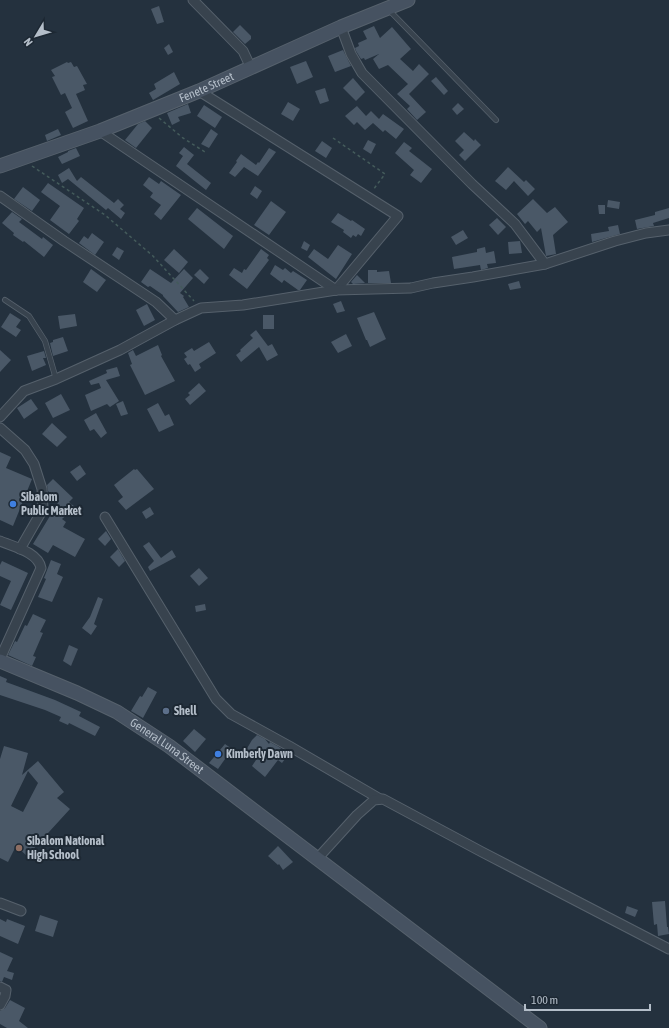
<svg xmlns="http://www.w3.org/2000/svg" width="669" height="1028" font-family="'Asap Condensed',sans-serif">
  <rect width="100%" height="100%" fill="#24313e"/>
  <g fill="#4a5867" fill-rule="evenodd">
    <polygon points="159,6 164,22 157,24 151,9"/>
    <polygon points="240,25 251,36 251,39 245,44 233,32"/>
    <polygon points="374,26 380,38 392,27 411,49 400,59 413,71 419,64 429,74 409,94 426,112 417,120 407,109 410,106 397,94 408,84 388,65 379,69 373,59 379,54 365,60 364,58 361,59 356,51 355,48 359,46 358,43 367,39 363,31"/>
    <polygon points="169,44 173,52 168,55 164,48"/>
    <polygon points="343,50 351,66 335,72 328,56"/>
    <polygon points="306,61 313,77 297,84 290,67"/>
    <polygon points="67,62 68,63 71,62 74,67 77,66 87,84 83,85 85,90 76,94 88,121 73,128 65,112 72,108 65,93 61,95 52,77 55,76 51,70"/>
    <polygon points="174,72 180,84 153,100 149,93 156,89 154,84"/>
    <polygon points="436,77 448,91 444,95 431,81"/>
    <polygon points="353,78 365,92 356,101 343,88"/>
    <polygon points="325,88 329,101 320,104 315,91"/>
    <polygon points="288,102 300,109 293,121 281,114"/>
    <polygon points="458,103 464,109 457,115 452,109"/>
    <polygon points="188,104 191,113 178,117 180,121 172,125 167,113"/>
    <polygon points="204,105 222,117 215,128 197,116"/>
    <polygon points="357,106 366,116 371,111 379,119 383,114 404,129 396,139 385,130 383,132 373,123 365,130 357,122 354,125 345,116"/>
    <polygon points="145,121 152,128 136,148 125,140 138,124"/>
    <polygon points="58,129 61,135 47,141 45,135"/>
    <polygon points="211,129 218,134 209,148 201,144"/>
    <polygon points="464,132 474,141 475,139 481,145 465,161 459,155 464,150 455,141"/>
    <polygon points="368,140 376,144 371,154 363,149"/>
    <polygon points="322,141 332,148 326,158 315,151"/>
    <polygon points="404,142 412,148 409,151 432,169 421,183 410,175 414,170 395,153"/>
    <polygon points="184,147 194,155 187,164 211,183 206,190 176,166 183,156 179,153"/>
    <polygon points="76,148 80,156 62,164 58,157 68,152 68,151"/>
    <polygon points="269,148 276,152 258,176 244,167 235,177 229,173 237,162 236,161 241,154 256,165 258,162 259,163"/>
    <polygon points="508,167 524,182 526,180 535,189 528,196 514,181 506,190 495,181"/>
    <polygon points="69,168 77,181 81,177 114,203 118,199 124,205 120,209 125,213 121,219 108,208 106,210 68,179 62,183 58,175"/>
    <polygon points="149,177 159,184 161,181 181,195 161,220 154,214 161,205 150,197 153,193 143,185"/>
    <polygon points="48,183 84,208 77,219 79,221 69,234 50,220 60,206 41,192"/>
    <polygon points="255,186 262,191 257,199 250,194"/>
    <polygon points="23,187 40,200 32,211 14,199"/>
    <polygon points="533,199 547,213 555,207 568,222 553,235 556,254 546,256 541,228 537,232 528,221 525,224 517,214"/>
    <polygon points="608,200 620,202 619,209 607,207"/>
    <polygon points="271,201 286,212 269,235 254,225"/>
    <polygon points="598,205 605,205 605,214 599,214"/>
    <polygon points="197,208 233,236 224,249 188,219"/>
    <polygon points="669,208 669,218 653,223 654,226 637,229 635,220 655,215 655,212"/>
    <polygon points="12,212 22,219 19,222 42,239 43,237 53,245 44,257 24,241 23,242 13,235 14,233 2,223"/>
    <polygon points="338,213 351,221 352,220 365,229 361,236 358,234 356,237 353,235 351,238 343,232 344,230 331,222"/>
    <polygon points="497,218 506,227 498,235 489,225"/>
    <polygon points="618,225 620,234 592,242 591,234 609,231 608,227"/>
    <polygon points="463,230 468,238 456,245 451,237"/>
    <polygon points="92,233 104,242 95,255 79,243 84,236 88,239"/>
    <polygon points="304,241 310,245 307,251 301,248"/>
    <polygon points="520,241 522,253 509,254 508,242"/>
    <polygon points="338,245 352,254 336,279 308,257 314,249 328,259"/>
    <polygon points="117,247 124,251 119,260 112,255"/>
    <polygon points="485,247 486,253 494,251 496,263 487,264 488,268 481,270 480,265 454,269 452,257 477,252 477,249"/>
    <polygon points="174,249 188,262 179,273 164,260"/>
    <polygon points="261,249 269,255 267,258 269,260 247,289 229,275 234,268 242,273 244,269 246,270"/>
    <polygon points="275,265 283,270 285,268 291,273 293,271 307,280 300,290 298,290 284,280 282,283 270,274"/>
    <polygon points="91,269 106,280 97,292 83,282"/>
    <polygon points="150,269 171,283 184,269 193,278 180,293 184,296 183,297 189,307 178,312 163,296 163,295 150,286 148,287 141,282"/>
    <polygon points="200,269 209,278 204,284 194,275"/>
    <polygon points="368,270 377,270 377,272 389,271 391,283 368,283"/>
    <polygon points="357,275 365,283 353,284 351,282"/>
    <polygon points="519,281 521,288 510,290 508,284"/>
    <polygon points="341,301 345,311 337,313 333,304"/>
    <polygon points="147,304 155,320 144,326 136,310"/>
    <polygon points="374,312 386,339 370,347 367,340 366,340 357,318"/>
    <polygon points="10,313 21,320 16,327 21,330 16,337 1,327"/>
    <polygon points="75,314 77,326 60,329 58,316"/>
    <rect x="263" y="315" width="11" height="14"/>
    <polygon points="256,330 268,346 272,344 278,355 267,361 259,347 241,362 236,355 241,351 240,350 253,338 250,335"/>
    <polygon points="346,334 352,346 338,353 331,342"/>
    <polygon points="63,337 68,351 53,356 50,343 53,342 53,340"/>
    <polygon points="209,342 216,353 199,364 201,368 195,372 190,364 188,365 184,359 187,357 184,353 192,348 194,351"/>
    <polygon points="158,345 162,355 161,356 175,381 145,395 130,365 132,364 128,353 133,350 136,356"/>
    <polygon points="0,350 11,360 0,372"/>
    <polygon points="44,351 46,358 43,358 46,365 32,371 27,356"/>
    <polygon points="117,367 120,376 106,380 119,401 110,407 107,404 91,411 85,395 101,388 99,383 91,385 89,381 107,373 106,370"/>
    <polygon points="199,383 206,391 190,405 185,399 190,395 188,393"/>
    <polygon points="61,394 70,410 53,418 45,403"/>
    <polygon points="31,399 38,409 24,419 17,408"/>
    <polygon points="123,401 128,414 121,416 116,404"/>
    <polygon points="158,403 165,416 169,414 174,425 159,432 147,409"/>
    <polygon points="96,413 107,433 101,438 94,429 90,431 84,420"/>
    <polygon points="52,423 67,437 57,447 42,434"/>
    <polygon points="0,452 11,457 6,468 32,479 13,526 0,520"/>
    <polygon points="80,465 86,474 77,481 70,472"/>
    <polygon points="134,469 135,470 137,469 154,489 126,510 118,501 123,497 114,485"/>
    <polygon points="53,479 73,498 69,502 75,507 62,519 66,522 63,527 85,539 75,557 53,545 48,553 33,544 59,501 48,491 47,485"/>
    <polygon points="150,507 154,514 146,519 142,512"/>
    <polygon points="106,531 111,539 105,546 98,539"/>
    <polygon points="149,542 161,558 172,550 176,557 150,571 148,567 154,561 143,546"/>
    <polygon points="118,549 125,561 119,567 110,557"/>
    <polygon points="51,560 61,564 57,574 63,577 52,602 38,597 46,579 44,578"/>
    <polygon points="2,561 28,573 11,610 0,605 11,581 0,576 0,565"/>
    <polygon points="199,568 208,578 199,586 190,576"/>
    <polygon points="98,597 103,599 94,624 97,626 91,635 82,628 90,617"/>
    <polygon points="205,604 206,610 196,612 195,606"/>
    <polygon points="33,614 46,620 40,632 43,633 33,656 36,657 32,666 8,655 15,641 17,642 25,625 27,626"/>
    <polygon points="69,645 78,649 71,666 63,661"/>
    <polygon points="0,676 7,679 6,682 55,700 81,712 79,716 100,727 95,736 69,723 68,725 59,721 61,717 45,710 0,695"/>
    <polygon points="148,687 157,692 143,718 131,711 140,696 142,697"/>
    <polygon points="194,729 206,739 195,752 183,741"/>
    <polygon points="257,735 265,739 269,744 270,742 279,747 288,755 282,763 278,760 265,777 252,766 256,760 246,750 252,740"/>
    <polygon points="225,744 232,749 218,769 209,763"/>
    <path d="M 4,746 L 28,753 L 22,775 L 38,761 L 64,792 L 57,798 L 70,809 L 27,856 L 16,846 L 8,862 L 0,858 L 0,759 ZM 28,771 L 38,783 L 23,812 L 11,806 Z"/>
    <polygon points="278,846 293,862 283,870 279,864 278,865 268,856"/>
    <polygon points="665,901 667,927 668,927 669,934 658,936 657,924 654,925 652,902"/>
    <polygon points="627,906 638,910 635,917 625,913"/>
    <polygon points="40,915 58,921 53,937 35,931"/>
    <polygon points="0,919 6,922 7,919 25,926 18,944 0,936"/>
    <polygon points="0,952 13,958 7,971 14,973 12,980 4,977 2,982 0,981"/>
    <polygon points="10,1000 25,1008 19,1021 28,1028 7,1028 0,1024 0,1011 5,1008"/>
  </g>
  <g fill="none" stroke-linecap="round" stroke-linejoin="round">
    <defs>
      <g id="lane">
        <polyline points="388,9 496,120"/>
        <polyline points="5,300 29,316 45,341 56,379"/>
      </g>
      <g id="street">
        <polyline points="193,0 243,51 251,68"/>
        <polyline points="341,27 351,54 362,73 472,184 515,224 545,264"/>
        <polyline points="199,91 398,216 336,290"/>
        <polyline points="100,131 336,290"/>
        <polyline points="0,196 64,241 156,302 175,320"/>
        <polyline points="0,417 24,391 56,379 120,350 175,320 201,308 243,305 336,290 411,288 433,283 473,277 545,264 615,241 646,233 669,230"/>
        <polyline points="0,428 25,450 34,464 42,489 43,509 20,549"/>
        <polyline points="105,517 216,699 231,714 289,746 380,799"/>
        <path d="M 0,541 C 14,547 38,552 41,568 L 0,659"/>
        <polyline points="317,859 357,815 374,800 383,799 482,852 669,949"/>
        <polyline points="0,903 21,911"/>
        <polyline points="0,987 6,990 5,996 0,1005"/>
      </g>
      <g id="secondary">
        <path id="s1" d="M 0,166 L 100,131 L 199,91 L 341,27 L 408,0"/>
        <path id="s2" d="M 0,661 L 77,693 L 117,712 L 169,746 L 540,1028"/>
      </g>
    </defs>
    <use href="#lane" stroke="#56616c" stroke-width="6"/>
    <use href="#street" stroke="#56616c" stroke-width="11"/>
    <use href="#secondary" stroke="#56616c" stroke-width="15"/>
    <g stroke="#445b5b" stroke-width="1.5" stroke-dasharray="3 3" stroke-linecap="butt">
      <polyline points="159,118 183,138 205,152"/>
      <polyline points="333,138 385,174 373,190"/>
      <polyline points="32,166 105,215 153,256 194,301"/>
    </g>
    <use href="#lane" stroke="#38434e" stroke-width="4.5"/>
    <use href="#street" stroke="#38434e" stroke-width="9"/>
    <use href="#secondary" stroke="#465261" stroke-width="13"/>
  </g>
  <g fill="#3f7fe0" stroke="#1d2833" stroke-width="1.5">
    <circle cx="13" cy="504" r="4"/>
    <circle cx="218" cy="754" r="4"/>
  </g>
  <circle fill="#5c6f8a" stroke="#1d2833" stroke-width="1.5" cx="166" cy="711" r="4"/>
  <circle fill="#8d6e63" stroke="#1d2833" stroke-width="1.5" cx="19" cy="848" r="4"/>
  <g text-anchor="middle" stroke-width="4" stroke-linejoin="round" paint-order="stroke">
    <g font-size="12" fill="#b4bec9" stroke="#1d2833">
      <text dy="4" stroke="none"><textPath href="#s1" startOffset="221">Fenete Street</textPath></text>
      <text dy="4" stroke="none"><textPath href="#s2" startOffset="188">General Luna Street</textPath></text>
    </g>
    <g font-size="12" font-weight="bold" fill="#b4bec9" stroke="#1d2833" text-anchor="start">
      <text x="21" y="501">Sibalom<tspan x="21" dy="14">Public Market</tspan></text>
      <text x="174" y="715">Shell</text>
      <text x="226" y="758">Kimberly Dawn</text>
      <text x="27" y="845">Sibalom National<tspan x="27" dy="14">High School</tspan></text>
    </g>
  </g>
  <g transform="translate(36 36) rotate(232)" stroke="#1d2833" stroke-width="3" paint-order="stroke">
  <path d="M0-3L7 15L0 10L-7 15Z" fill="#b4bec9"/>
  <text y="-6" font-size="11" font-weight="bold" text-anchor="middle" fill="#b4bec9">N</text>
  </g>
  <path d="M525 1004v6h125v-6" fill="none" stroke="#b4bec9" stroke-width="2"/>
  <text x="531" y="1004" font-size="12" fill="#b4bec9" stroke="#1d2833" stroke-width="3" paint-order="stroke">100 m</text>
</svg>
